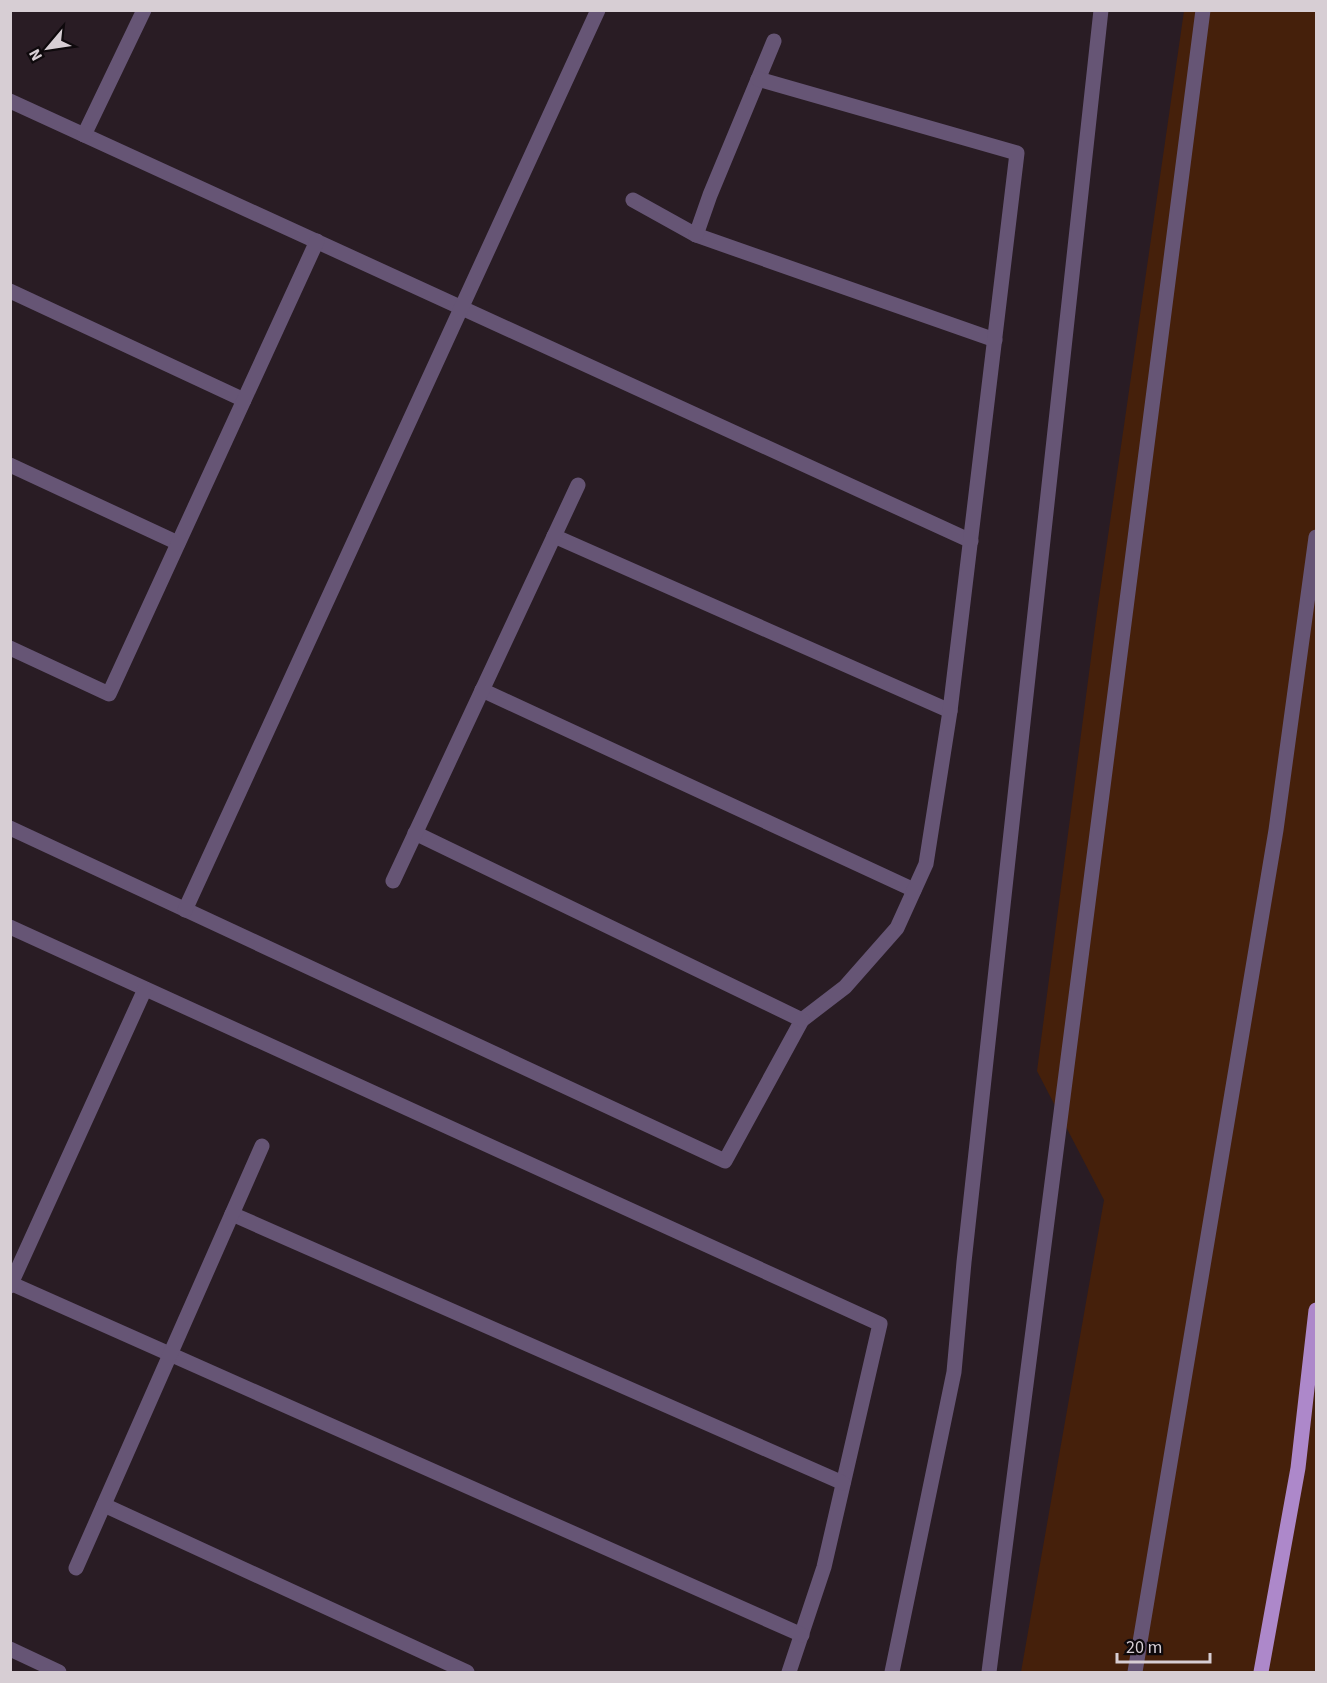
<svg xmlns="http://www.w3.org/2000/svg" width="1327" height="1683" font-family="'Source Sans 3',sans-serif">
  <rect width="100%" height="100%" fill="#291c24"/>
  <polygon fill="#45200b" points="1184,11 1316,11 1316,1672 1021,1672 1104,1200 1037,1071 1097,612"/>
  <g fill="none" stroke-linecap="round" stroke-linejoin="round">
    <g stroke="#665575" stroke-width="15">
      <polyline points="10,101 971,541"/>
      <polyline points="84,135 144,10"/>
      <polyline points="633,200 696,235 995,340"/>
      <polyline points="696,235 710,195 774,41"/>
      <polyline points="10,291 244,400"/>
      <polyline points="10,465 178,543"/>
      <polyline points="554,536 950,711"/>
      <polyline points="10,648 109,694 317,241"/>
      <polyline points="482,690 914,890"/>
      <polyline points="10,828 725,1161 802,1020 845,987 897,928 926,864 950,711 1017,153 758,79"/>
      <polyline points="415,833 802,1020"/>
      <polyline points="393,881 578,485"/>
      <polyline points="185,910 598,10"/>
      <polyline points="10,927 880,1324 824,1567 789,1672"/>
      <polyline points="232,1214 843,1483"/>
      <polyline points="10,1283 802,1635"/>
      <polyline points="10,1286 145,989"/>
      <polyline points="104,1505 467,1672"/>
      <polyline points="76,1568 262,1146"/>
      <polyline points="10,1649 59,1672"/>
      <polyline points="892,1672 954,1372 964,1262 1101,10"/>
      <polyline points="989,1672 1203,10"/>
      <polyline points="1135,1672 1276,830 1316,537"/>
    </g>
    <polyline stroke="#ad88ca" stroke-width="15" points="1261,1672 1298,1468 1316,1310"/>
  </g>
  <rect width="1327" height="1683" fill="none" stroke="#d7ced4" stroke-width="24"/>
  <g transform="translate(48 48) rotate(241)" stroke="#0e090c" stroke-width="4.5" paint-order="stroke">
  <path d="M0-4.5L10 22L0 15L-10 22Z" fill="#d7ced4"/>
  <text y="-9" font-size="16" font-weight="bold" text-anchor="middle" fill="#d7ced4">N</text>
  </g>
  <path d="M1117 1653v9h93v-9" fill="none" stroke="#d7ced4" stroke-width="3"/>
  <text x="1126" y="1653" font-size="18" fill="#d7ced4" stroke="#0e090c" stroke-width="4.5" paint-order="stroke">20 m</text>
</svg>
